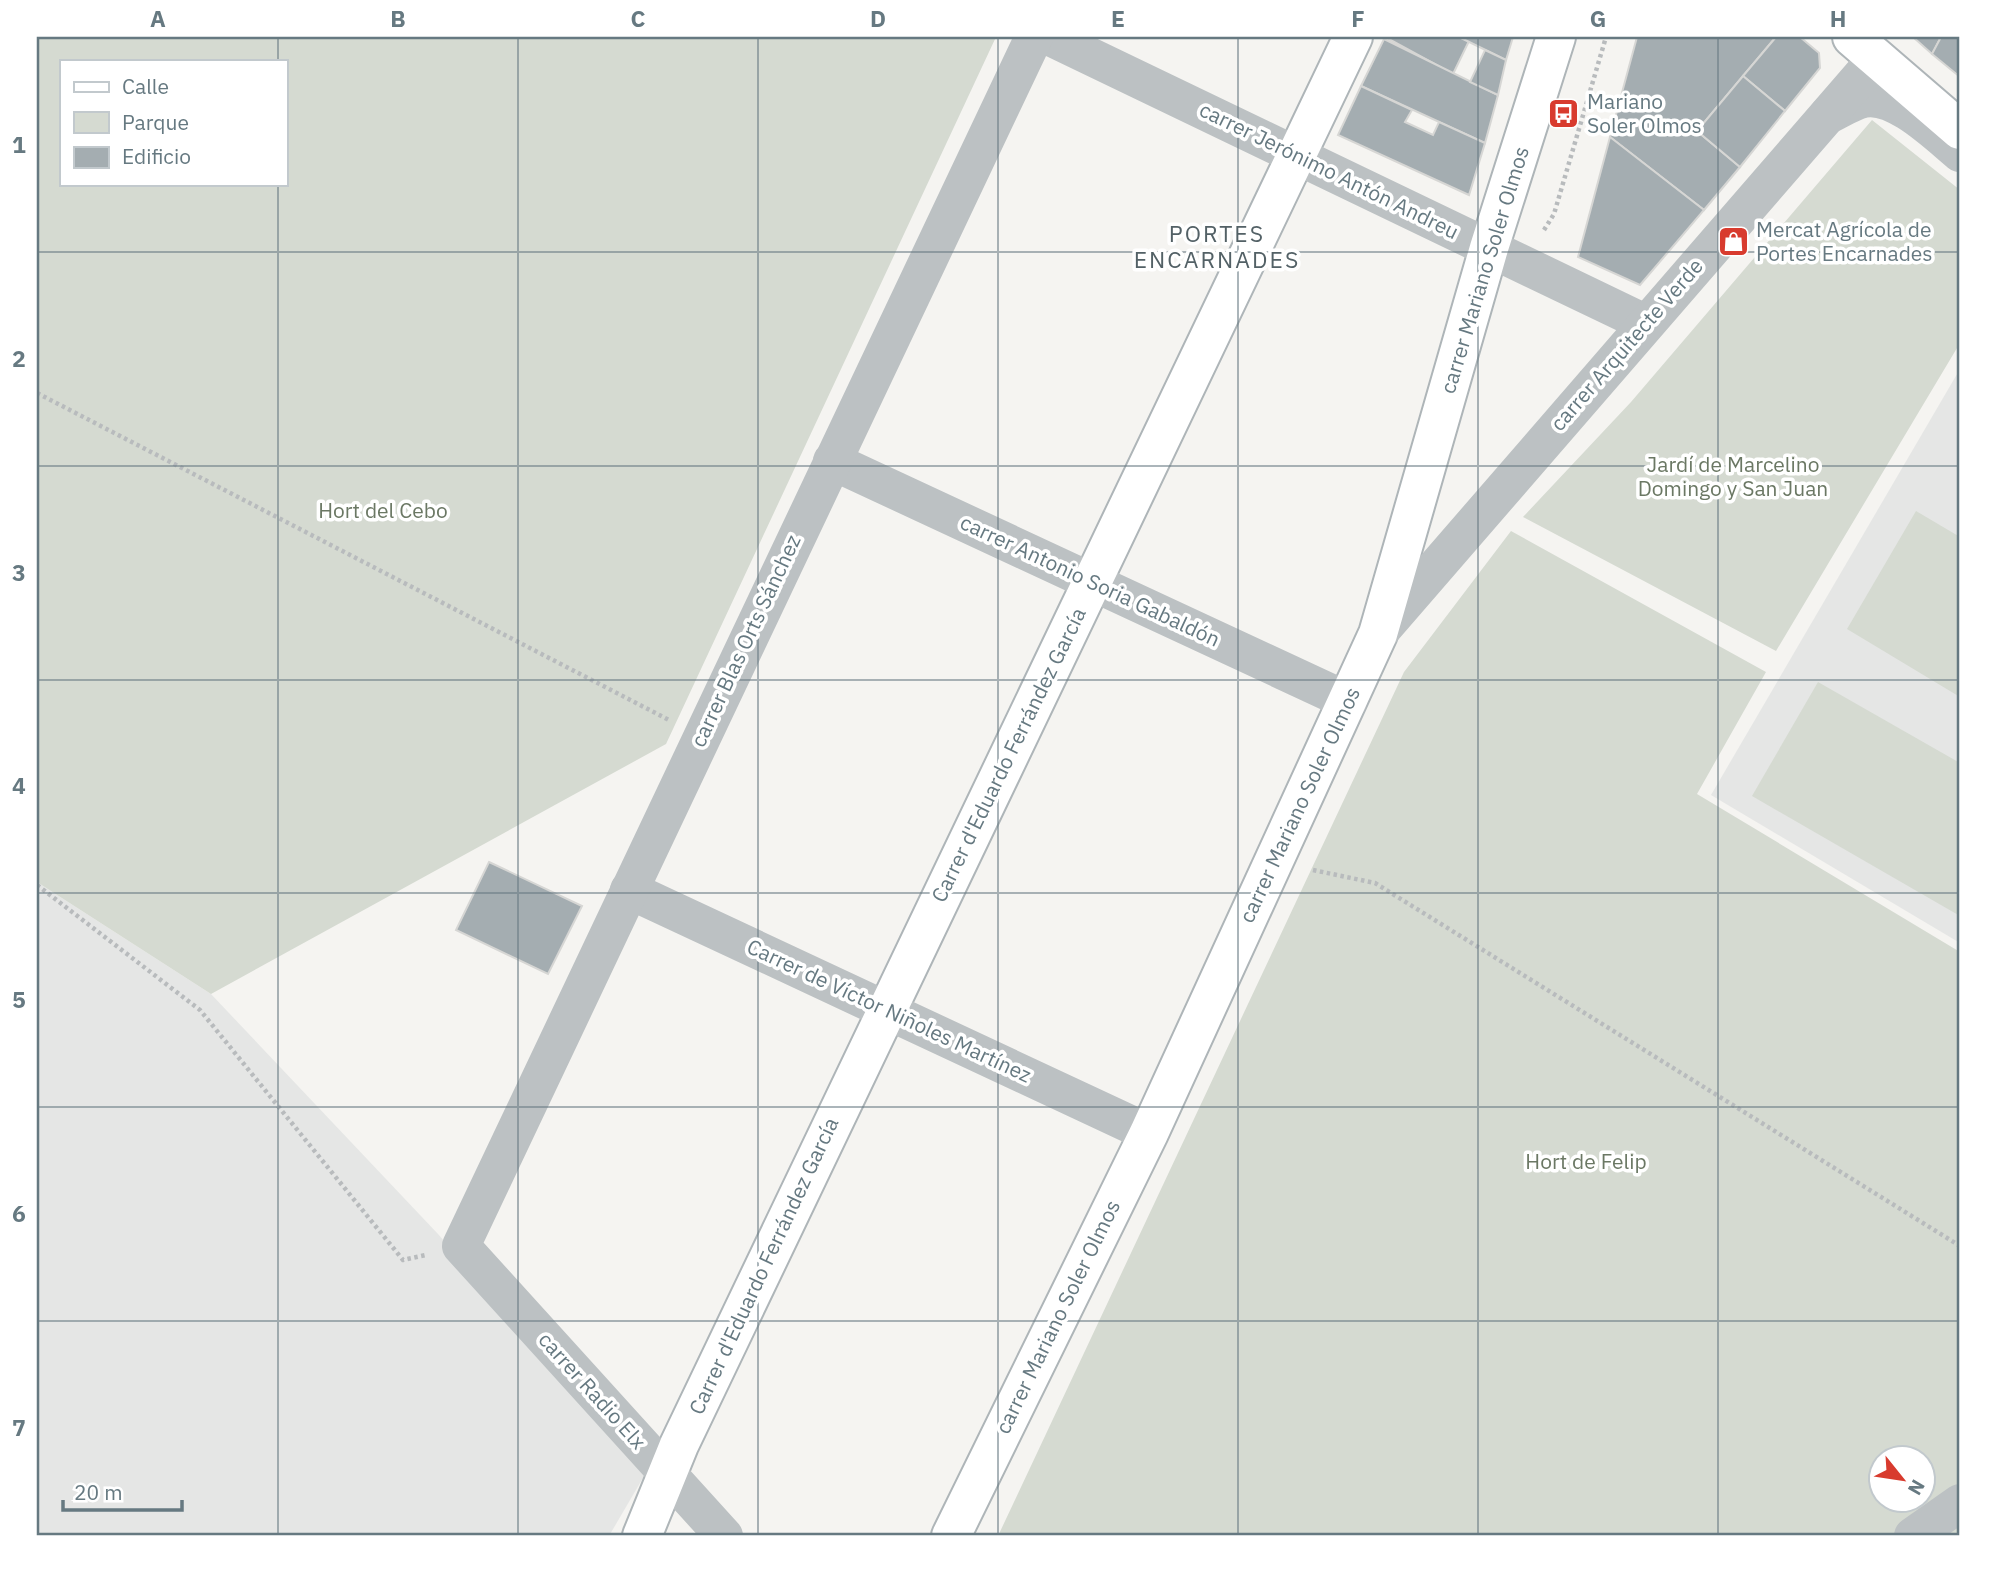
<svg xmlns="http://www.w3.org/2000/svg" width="1997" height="1573" font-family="'IBM Plex Sans',sans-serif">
  <rect width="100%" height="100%" fill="#f5f4f1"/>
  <g fill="#e5e6e5">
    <polygon points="1960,369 1960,943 1711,795"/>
    <polygon points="37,882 211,994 438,1234 647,1471 609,1536 37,1536"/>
  </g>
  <g fill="#d5dad1" fill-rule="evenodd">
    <path d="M 37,37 L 996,37 L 666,744 L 211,994 L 37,882 ZM 285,61 L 285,184 L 61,184 L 61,61 Z"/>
    <polygon points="1872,120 1960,190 1960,343 1776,651 1523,517 1631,402"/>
    <polygon points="1916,511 1960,537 1960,697 1847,629"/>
    <path d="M 1511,531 L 1766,672 L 1697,794 L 1960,952 L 1960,1536 L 998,1536 L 1404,672 ZM 1882,1458 L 1924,1458 L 1924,1500 L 1882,1500 Z"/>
    <polygon points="1818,682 1960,763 1960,916 1752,796"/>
  </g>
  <g fill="#a4adb1" stroke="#d6d6d4" stroke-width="2">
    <polygon points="1385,37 1459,37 1469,41 1453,74"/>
    <polygon points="1459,37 1513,37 1506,60"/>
    <polygon points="1637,37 1775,38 1697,131 1740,167 1704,210 1610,137"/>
    <polygon points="1800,37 1819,53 1820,68 1785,111 1743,76 1776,37"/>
    <polygon points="1913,37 1941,37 1932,54"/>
    <polygon points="1941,37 1960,37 1960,77 1932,54"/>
    <polygon points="1384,39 1498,95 1485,143 1361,86"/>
    <polygon points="1485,50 1506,60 1498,95 1470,82"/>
    <polygon points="1743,76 1785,111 1740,167 1697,131"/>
    <polygon points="1361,86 1412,110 1405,122 1433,135 1439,122 1485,143 1469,195 1338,135"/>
    <polygon points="1610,137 1704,210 1640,285 1578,257"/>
    <polygon points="489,862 582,906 548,974 456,930"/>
  </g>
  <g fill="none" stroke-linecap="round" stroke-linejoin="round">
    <defs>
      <g id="secondary">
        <polyline points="1852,37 1960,130"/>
        <polyline points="642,1536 679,1445 1353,37"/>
        <polyline points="951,1536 1149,1133 1378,634 1489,248 1556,37"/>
      </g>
    </defs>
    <use href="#secondary" stroke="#aeb5b8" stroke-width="42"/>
    <g stroke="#b8bbbd" stroke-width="4.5" stroke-dasharray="3.5 3.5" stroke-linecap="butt">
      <polyline points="1544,230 1554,214 1606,37"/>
      <polyline points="37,393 669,720"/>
      <polyline points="1313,870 1375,883 1960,1246"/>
      <polyline points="37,885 200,1010 403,1260 426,1255"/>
    </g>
    <g stroke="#bcc1c3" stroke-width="38">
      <polyline points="1050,37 1645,323"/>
      <path d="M 1828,115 C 1839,110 1851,102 1863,99 C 1895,92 1937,134 1960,153"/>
      <polyline points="832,461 1348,701"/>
      <polyline points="1378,634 1877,58"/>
      <polyline points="629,890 1149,1133"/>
      <polyline points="724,1536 461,1246 1034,37"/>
      <polyline points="1913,1536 1960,1503"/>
    </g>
    <use href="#secondary" stroke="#fff" stroke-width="38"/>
  </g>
  <path fill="none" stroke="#667981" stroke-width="2" stroke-opacity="0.55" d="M 278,37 L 278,61M 518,37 L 518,1536M 758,37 L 758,1536M 998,37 L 998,1536M 1238,37 L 1238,1536M 1478,37 L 1478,1536M 1718,37 L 1718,1536M 278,184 L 278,1536M 37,252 L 1960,252M 37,466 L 1960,466M 37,680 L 1960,680M 37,893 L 1960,893M 37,1107 L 1960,1107M 37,1321 L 1960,1321"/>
  <defs>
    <symbol id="bus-square" viewBox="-11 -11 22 22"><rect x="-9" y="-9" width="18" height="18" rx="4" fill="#d83b2e" stroke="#fff"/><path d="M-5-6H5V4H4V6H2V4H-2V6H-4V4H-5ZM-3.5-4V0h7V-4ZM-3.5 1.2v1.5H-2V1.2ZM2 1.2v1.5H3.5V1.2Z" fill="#fff"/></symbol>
    <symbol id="shop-square" viewBox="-11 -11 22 22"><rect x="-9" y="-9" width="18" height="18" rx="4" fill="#d83b2e" stroke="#fff"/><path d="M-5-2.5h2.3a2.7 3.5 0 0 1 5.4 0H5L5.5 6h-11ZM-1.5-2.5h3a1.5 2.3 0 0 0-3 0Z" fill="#fff"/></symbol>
  </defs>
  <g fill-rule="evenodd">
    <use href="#bus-square" x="1546" y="96" width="35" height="35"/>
    <use href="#shop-square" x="1716" y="224" width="35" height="35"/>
  </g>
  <g text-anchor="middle" stroke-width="7" stroke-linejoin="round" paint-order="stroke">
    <g font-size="21" fill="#667981" stroke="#fff" text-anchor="start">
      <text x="1587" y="109">Mariano<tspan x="1587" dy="24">Soler Olmos</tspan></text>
      <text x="1756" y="237">Mercat Agrícola de<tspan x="1756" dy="24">Portes Encarnades</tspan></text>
    </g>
    <g font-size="21" fill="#667981" stroke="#fff">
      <text transform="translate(1329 171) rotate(26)" y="7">carrer Jerónimo Antón Andreu</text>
      <text transform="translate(1485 270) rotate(-73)" y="7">carrer Mariano Soler Olmos</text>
      <text transform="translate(1627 345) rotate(-49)" y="7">carrer Arquitecte Verde</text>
      <text transform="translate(1090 581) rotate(25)" y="7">carrer Antonio Soria Gabaldón</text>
      <text transform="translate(746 641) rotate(-65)" y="7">carrer Blas Orts Sánchez</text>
      <text transform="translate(1009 755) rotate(-64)" y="7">Carrer d'Eduardo Ferrández García</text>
      <text transform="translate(1300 805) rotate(-65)" y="7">carrer Mariano Soler Olmos</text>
      <text transform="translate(889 1011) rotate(25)" y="7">Carrer de Víctor Niñoles Martínez</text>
      <text transform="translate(764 1266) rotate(-65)" y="7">Carrer d'Eduardo Ferrández García</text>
      <text transform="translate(1058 1317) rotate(-64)" y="7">carrer Mariano Soler Olmos</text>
      <text transform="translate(592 1391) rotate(48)" y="7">carrer Radio Elx</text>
    </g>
    <g font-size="21" fill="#6b7864" stroke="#fff">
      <text x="1733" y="472">Jardí de Marcelino<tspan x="1733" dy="24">Domingo y San Juan</tspan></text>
      <text x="383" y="518">Hort del Cebo</text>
      <text x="1586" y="1169">Hort de Felip</text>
    </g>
    <g font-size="23" letter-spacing="2" fill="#536166" stroke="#fff">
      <text x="1217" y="242">PORTES<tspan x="1217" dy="26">ENCARNADES</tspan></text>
    </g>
  </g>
  <rect width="1997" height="1573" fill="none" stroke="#ffffff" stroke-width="77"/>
  <rect x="60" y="60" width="228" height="126" fill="#ffffff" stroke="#c2c9cd" stroke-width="2"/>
  <rect x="74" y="82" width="35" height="10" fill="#ffffff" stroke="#c2c9cd" stroke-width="2"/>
  <text x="122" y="94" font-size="21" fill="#667981">Calle</text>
  <rect x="74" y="112" width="35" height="21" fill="#d5dad1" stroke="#c2c9cd" stroke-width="2"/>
  <text x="122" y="130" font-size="21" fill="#667981">Parque</text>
  <rect x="74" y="147" width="35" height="21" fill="#a4adb1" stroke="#c2c9cd" stroke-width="2"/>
  <text x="122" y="164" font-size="21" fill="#667981">Edificio</text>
  <g transform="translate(1902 1479) rotate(120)"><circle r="33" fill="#ffffff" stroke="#c2c9cd" stroke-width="2"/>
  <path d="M0-5L12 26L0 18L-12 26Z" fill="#d83b2e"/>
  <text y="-10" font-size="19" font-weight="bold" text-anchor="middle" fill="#667981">N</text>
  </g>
  <path d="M63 1500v10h119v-10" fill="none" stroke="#667981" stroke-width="3.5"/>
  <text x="74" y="1500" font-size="21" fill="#667981" stroke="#ffffff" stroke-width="5" paint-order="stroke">20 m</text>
  <rect x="38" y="38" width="1920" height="1496" fill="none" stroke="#667981" stroke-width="2.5"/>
  <g font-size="23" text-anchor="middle" font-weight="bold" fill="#667981">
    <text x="158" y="27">A</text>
    <text x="398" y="27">B</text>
    <text x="638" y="27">C</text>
    <text x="878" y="27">D</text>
    <text x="1118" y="27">E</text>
    <text x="1358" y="27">F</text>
    <text x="1598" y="27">G</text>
    <text x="1838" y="27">H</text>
    <text x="19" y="153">1</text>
    <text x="19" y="367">2</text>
    <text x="19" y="581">3</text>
    <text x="19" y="794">4</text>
    <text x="19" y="1008">5</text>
    <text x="19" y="1222">6</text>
    <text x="19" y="1436">7</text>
  </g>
</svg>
